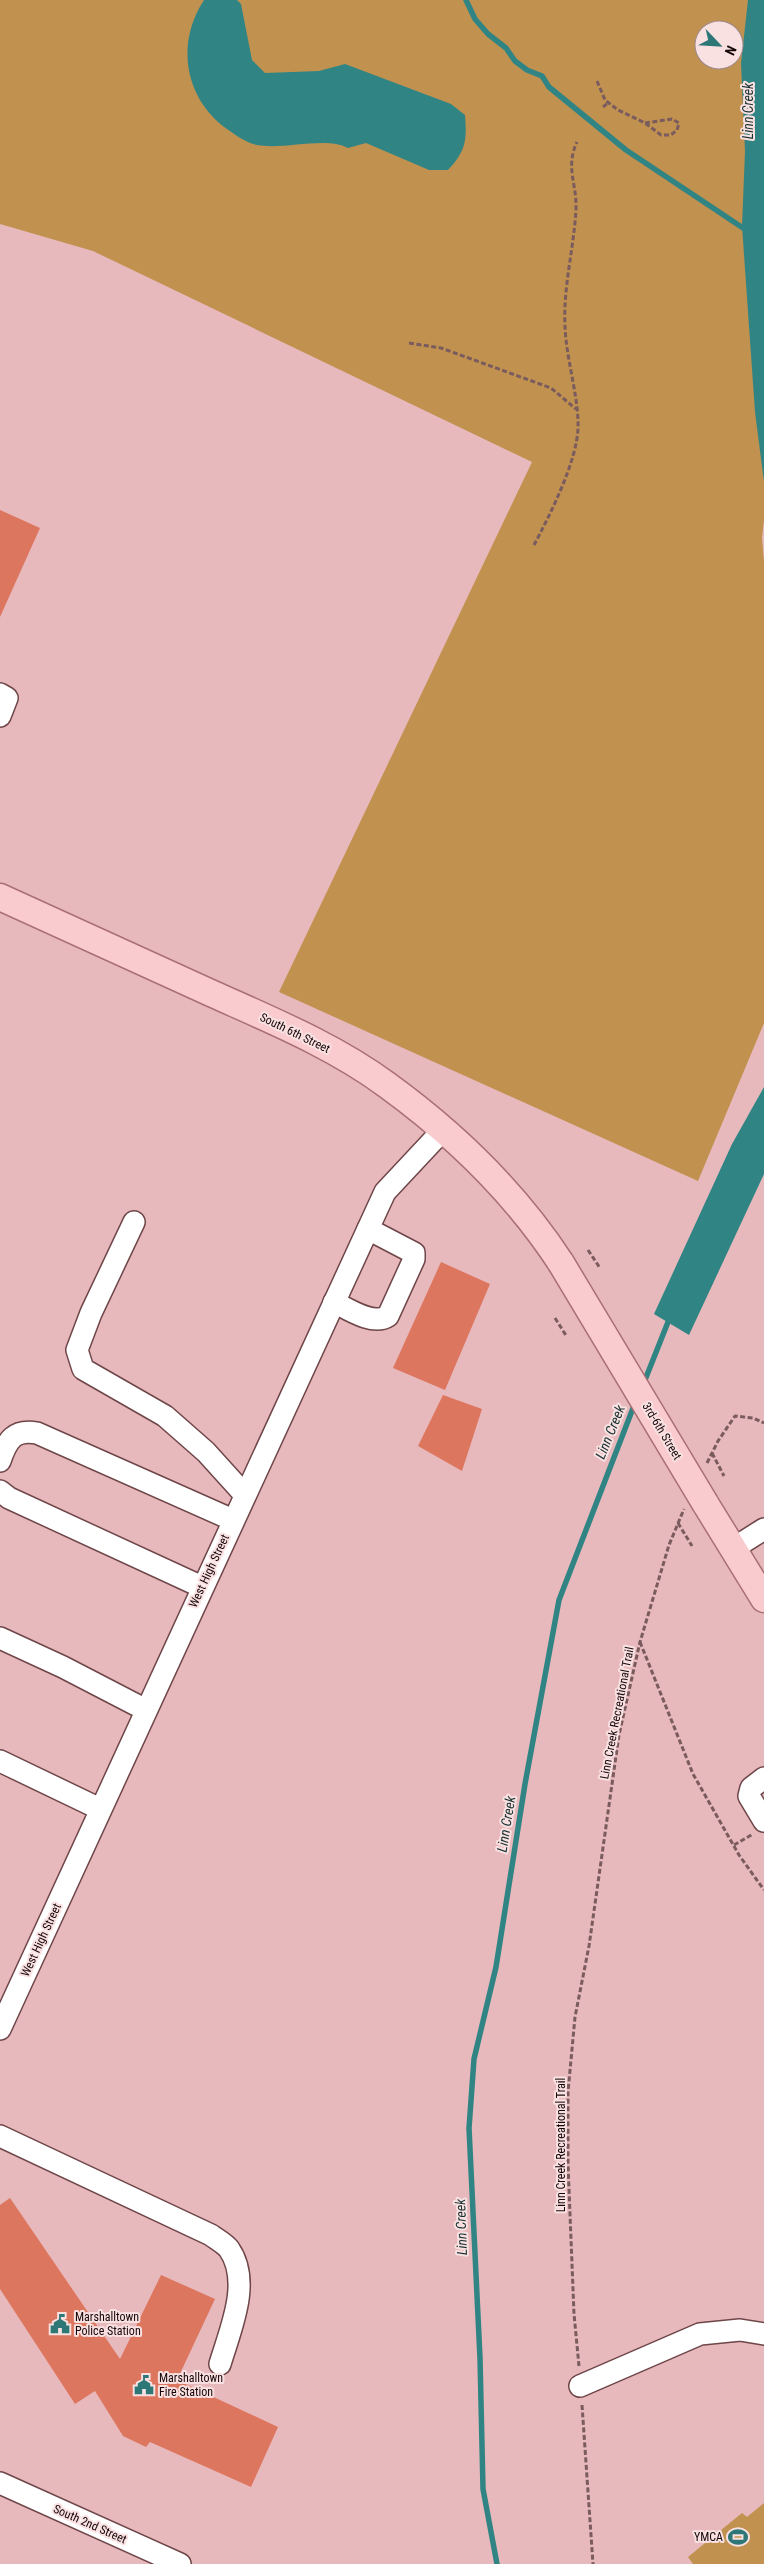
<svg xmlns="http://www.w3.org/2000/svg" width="764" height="2564" font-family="'Roboto Condensed',sans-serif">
  <rect width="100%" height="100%" fill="#e8b9bc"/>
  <g fill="#c1914f" fill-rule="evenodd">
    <path d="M 0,0 L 764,0 L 764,520 L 762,538 L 764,561 L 764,1023 L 698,1181 L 279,992 L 532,462 L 93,251 L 0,224 ZM 704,30 L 734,30 L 734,60 L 704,60 Z"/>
    <polygon points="764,2503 764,2564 693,2564 688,2557 742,2513 747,2517"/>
  </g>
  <g fill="#308584">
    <path d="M 204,0 L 237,0 L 241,4 L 252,60 L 265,73 L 319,71 L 345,64 L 451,104 L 465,115 C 467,140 466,151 448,170 L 429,170 L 366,143 L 348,148 C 325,136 285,150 257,145 C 247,143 235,135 227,129 C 185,99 175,44 204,0 Z"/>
    <polygon points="748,0 764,0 764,482 755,412 742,226 745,151 741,63"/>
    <polygon points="764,1087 764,1174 689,1335 654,1314 732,1144"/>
  </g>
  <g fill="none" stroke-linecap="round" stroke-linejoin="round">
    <g stroke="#308584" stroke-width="5.5">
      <polyline points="466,0 475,19 488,34 506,48 515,61 527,70 542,76 549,87 626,150 746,230"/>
      <polyline points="643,1385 670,1317"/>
      <polyline points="497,2564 483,2489 480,2358 469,2128 474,2059 496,1967 525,1784 559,1600 635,1403"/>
    </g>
  </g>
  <g fill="#dd765e">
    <polygon points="0,510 40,528 0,617"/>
    <polygon points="441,1262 490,1284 445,1390 393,1368"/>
    <polygon points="443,1395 482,1409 462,1471 418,1446"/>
    <polygon points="10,2198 120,2359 161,2275 215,2299 177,2380 278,2427 251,2487 150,2442 146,2447 123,2436 95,2391 75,2404 0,2289 0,2205"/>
  </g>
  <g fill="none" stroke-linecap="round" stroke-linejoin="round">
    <defs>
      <g id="minor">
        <polyline points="0,694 7,698 0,716"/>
        <polyline points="134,1222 91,1313 77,1350 83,1369 165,1416 206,1452 244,1494"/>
        <path d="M 334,1302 C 348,1309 373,1326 388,1316 L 414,1259 L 414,1253 L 368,1229"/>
        <path d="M 0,1461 C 7,1440 14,1429 37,1433 L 233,1520"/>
        <polyline points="0,1491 9,1498 202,1587"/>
        <polyline points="734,1548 764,1529"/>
        <polyline points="0,1638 63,1667 146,1710"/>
        <polyline points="0,1761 100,1809"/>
        <polyline points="764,1778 751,1788 749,1796 764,1821"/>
        <polyline points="0,2029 385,1192 443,1130"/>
        <path d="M 0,2136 L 211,2235 C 216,2239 224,2243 229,2249 C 252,2282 230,2330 220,2364"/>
        <polyline points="580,2386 700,2334 740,2330 764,2334"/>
        <polyline points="0,2483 180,2564"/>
      </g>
      <g id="major">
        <path d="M 0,897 C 71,929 142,962 213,994 C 273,1021 334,1046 387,1085 C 453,1133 516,1194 561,1263"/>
        <polyline points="705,1503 764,1599"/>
      </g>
    </defs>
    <use href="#minor" stroke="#6e4649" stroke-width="24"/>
    <use href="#major" stroke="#a87074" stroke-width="29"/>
    <g stroke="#7a5b5e" stroke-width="3" stroke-dasharray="5 2.5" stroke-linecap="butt">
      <polyline points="597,81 605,100 618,110 645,123 661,135 671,135 677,130 679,123 672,119 645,123"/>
      <polyline points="603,107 608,103"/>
      <polyline points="409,343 441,348 551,388 576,409"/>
      <path d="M 534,545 C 550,515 577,461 578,428 C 579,397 566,359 565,326 C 563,287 574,248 576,209 C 577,183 565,168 577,142"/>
      <polyline points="588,1250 600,1268"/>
      <polyline points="555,1318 567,1337"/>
      <polyline points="712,1453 724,1476"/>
      <polyline points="707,1463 718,1441 735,1416 753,1418 764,1423"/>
      <polyline points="678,1523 692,1546"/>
      <polyline points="640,1642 693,1774 739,1855 764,1890"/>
      <polyline points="734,1845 753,1834"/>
      <polyline points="579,2366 574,2314 568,2164 568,2092 575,2017 589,1946 619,1735 640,1642 669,1545 684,1509"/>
      <polyline points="582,2405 593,2564"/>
    </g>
    <use href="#minor" stroke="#fff" stroke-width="21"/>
    <use href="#major" stroke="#facbce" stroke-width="26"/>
    <defs>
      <polyline id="major-bridge" points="561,1263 705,1503"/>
    </defs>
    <use href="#major-bridge" stroke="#a87074" stroke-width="29" stroke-linecap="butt"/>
    <use href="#major-bridge" stroke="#facbce" stroke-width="26"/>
  </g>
  <defs>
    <symbol id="civic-bare" viewBox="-9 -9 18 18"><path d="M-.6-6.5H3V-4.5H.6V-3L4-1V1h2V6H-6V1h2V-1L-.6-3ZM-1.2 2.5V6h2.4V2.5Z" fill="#2d7776" stroke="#f9e1e2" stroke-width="2.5" paint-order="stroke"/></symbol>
    <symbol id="stadium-bare" viewBox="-9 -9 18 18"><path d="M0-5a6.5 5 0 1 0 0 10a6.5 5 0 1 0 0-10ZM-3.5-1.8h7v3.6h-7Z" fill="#2d7776" stroke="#f9e1e2" stroke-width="2.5" paint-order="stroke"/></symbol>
  </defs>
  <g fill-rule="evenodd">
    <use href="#civic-bare" x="46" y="2310" width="28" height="28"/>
    <use href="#civic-bare" x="130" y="2371" width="28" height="28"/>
    <use href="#stadium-bare" x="724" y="2523" width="28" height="28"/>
  </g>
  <g text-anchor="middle" stroke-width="4" stroke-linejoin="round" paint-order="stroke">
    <g font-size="12" fill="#150608" stroke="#f9e1e2">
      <text transform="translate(295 1033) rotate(26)" y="4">South 6th Street</text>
      <text transform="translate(662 1431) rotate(59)" y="4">3rd-6th Street</text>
      <text transform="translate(209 1571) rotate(-65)" y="4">West High Street</text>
      <text transform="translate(617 1713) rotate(-79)" y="4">Linn Creek Recreational Trail</text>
      <text transform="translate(41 1940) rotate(-65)" y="4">West High Street</text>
      <text transform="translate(561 2145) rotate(-90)" y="4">Linn Creek Recreational Trail</text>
      <text transform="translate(90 2524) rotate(24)" y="4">South 2nd Street</text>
    </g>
    <g font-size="12" fill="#150608" stroke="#f9e1e2" text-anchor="start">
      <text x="75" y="2321">Marshalltown<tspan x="75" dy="14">Police Station</tspan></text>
      <text x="159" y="2382">Marshalltown<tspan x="159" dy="14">Fire Station</tspan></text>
      <text x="723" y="2541" text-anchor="end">YMCA</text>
    </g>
    <g font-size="14" font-style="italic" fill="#173131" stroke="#f9e1e2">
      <text transform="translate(748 111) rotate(-90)" y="5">Linn Creek</text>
      <text transform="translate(610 1432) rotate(-68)" y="5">Linn Creek</text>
      <text transform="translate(506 1824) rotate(-81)" y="5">Linn Creek</text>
      <text transform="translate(461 2227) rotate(-92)" y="5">Linn Creek</text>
    </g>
  </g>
  <g transform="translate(719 45) rotate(115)"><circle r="24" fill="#f9e1e2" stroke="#9e898b"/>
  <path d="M0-4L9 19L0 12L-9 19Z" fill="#2d7776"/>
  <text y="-8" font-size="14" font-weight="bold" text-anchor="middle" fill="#150608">N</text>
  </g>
</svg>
